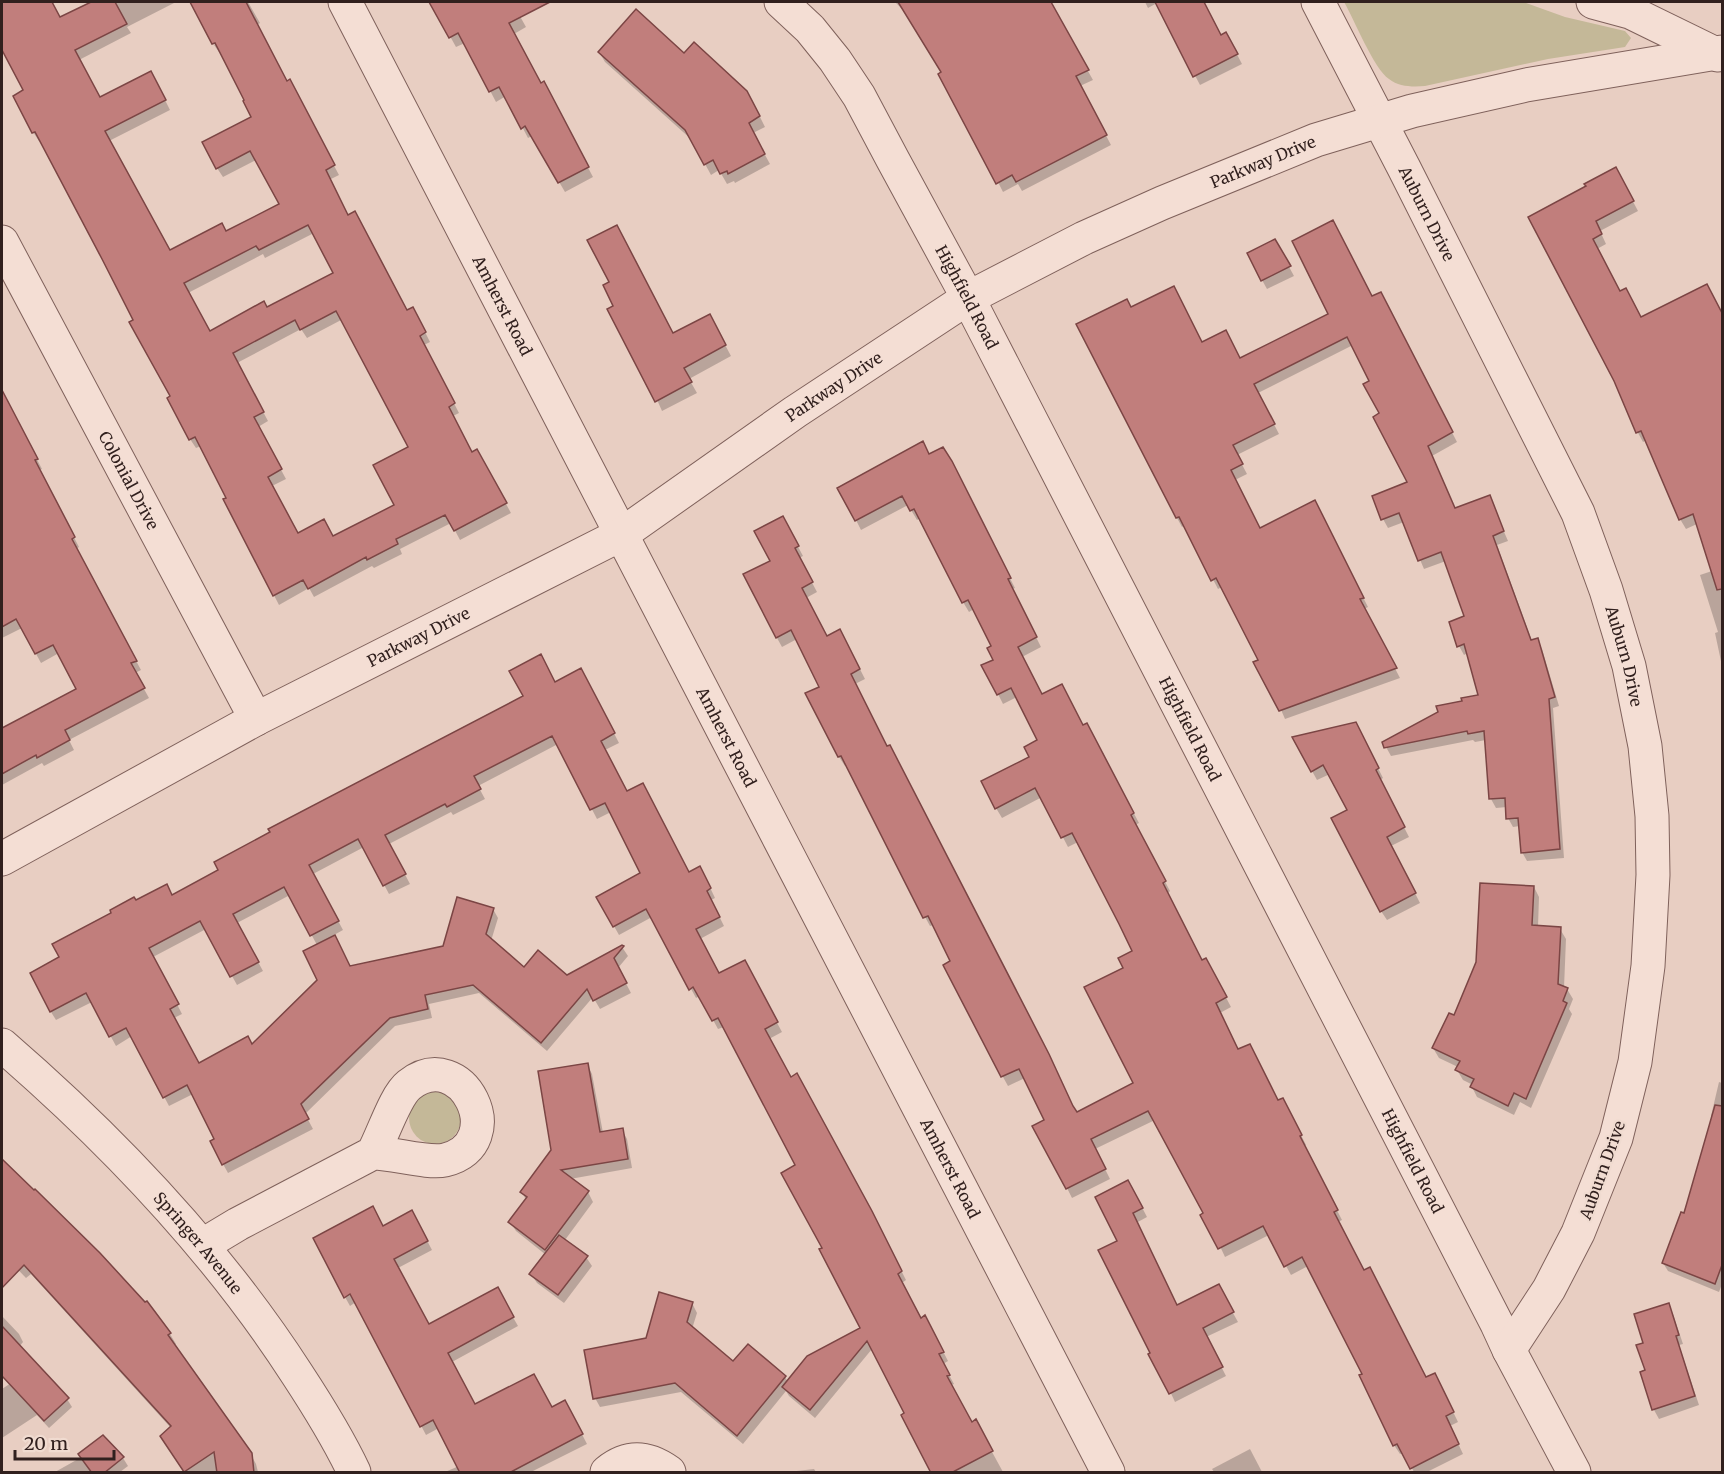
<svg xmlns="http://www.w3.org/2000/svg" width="1724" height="1474" font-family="Merriweather,serif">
  <rect width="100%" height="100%" fill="#e8cec2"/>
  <g fill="#c4b898">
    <path d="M 1344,2 L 1523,2 L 1565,17 L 1625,31 L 1631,38 L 1625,47 L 1548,59 L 1425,86 C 1413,87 1399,87 1389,79 C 1374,69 1354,19 1344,2 Z"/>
    <circle cx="435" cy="1118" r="26"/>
  </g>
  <g fill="#0003" fill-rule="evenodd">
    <path d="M 2,2 L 51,2 L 60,19 L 94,2 L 176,2 L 127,27 L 131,33 L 79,60 L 100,99 L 156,82 L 170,110 L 109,141 L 170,252 L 225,232 L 281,204 L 256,160 L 223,177 L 217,168 L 253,118 L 247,101 L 221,51 L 219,52 L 214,45 L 222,39 L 213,42 L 192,2 L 248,2 L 260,23 L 257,25 L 287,82 L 294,91 L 339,175 L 329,180 L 348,216 L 407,312 L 418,318 L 430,342 L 424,345 L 459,413 L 453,416 L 472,453 L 477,451 L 511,513 L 460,540 L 451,523 L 400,549 L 402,554 L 374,568 L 372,566 L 314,597 L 309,588 L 279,605 L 225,500 L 228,498 L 201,446 L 196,448 L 190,439 L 169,398 L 172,397 L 135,321 L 41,140 L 39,141 L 33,132 L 25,91 L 2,46 ZM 314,233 L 335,273 L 267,309 L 209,333 L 188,293 L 263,254 L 265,258 ZM 343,319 L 410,448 L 396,506 L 333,537 L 297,535 L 272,486 L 286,479 L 258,427 L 268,421 L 237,363 L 301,329 L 307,338 Z"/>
    <polygon points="431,2 512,2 526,27 514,34 540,85 549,94 593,177 565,192 532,136 528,138 506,96 496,102 465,43 456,47"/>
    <polygon points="895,2 966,2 971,10 986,2 1049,2 1093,80 1080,86 1111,145 1022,191 1018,184 1003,192 943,73 905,12"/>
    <polygon points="1145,2 1203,2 1221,37 1231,43 1242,64 1200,85 1157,3 1148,8"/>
    <polygon points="599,52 685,55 753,103 765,127 753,133 770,164 735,183 734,181 727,184 719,170 711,175 692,140 605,62"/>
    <polygon points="1621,179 1638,211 1600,231 1606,244 1597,249 1619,293 1641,319 1712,295 1722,315 1722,416 1698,428 1722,486 1722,666 1715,633 1718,632 1700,575 1712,571 1697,524 1686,529 1680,519 1647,440 1643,442 1638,433 1615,380 1530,217"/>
    <polygon points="1275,241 1294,276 1267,289 1262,280"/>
    <polygon points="1372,298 1385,303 1457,442 1432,456 1455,510 1489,497 1508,541 1497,545 1532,641 1537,640 1542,649 1559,706 1553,708 1564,858 1527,861 1522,852 1520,826 1513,827 1508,818 1507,807 1496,808 1491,799 1486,740 1475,742 1473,740 1391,756 1386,747 1464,702 1480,696 1468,653 1464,655 1459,646 1466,617 1446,561 1424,569 1404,522 1388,528 1383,519 1409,483 1381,414 1371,381 1353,345 1258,393 1279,434 1237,455 1247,474 1235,480 1260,530 1319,511 1368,607 1364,609 1400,678 1285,719 1260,661 1222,587 1218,589 1185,525 1182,527 1177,518 1078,325 1131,309 1202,344 1240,359"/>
    <polygon points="616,307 673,335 715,326 731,356 689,379 697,393 662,411"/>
    <polygon points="5,399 42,469 39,470 79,547 76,549 141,670 135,673 149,698 69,740 74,750 44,766 42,763 2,785 2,731 78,689 59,653 41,663 22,628 2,638 2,548 20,538 2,502 2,400"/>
    <polygon points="929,456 948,458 1015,588 1012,589 1041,647 1022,657 1042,696 1092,734 1139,823 1135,825 1170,891 1168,893 1202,962 1211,969 1231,1007 1220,1013 1239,1051 1278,1102 1288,1109 1306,1145 1304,1146 1342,1220 1338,1222 1364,1272 1426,1379 1440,1385 1458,1422 1450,1426 1463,1454 1427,1472 1414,1472 1404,1453 1400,1454 1394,1445 1364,1374 1308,1266 1291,1275 1269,1235 1225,1257 1205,1214 1155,1120 1095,1149 1110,1179 1072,1198 1067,1188 1046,1120 1025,1078 1008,1086 1003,1077 945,965 952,961 934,925 930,926 925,917 848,765 845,766 839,757 807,694 821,687 797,639 782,647 777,638 772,561 788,528 803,556 799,558 817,592 806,598 826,638 845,640 865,679 855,684 1077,1114 1135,1084 1125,968 1134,952 1078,842 1068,847 1042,797 1002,818 996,808 1031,757 1039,741 1017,697 1003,704 984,666 995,660 993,646 974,609 969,612 963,602 920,518 917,520 908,505 861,530 856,520"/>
    <path d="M 586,679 L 619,743 L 605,750 L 627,793 L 689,874 L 705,877 L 715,898 L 711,900 L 724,926 L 700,939 L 719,975 L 749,971 L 782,1032 L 769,1039 L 790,1079 L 859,1188 L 906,1280 L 902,1283 L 920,1320 L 930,1326 L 948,1361 L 943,1364 L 954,1384 L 951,1385 L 971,1423 L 980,1430 L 1003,1472 L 932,1472 L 906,1414 L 872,1349 L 815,1418 L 789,1396 L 786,1391 L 743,1444 L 681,1392 L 600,1407 L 595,1398 L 647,1340 L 692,1303 L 697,1313 L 692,1329 L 734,1363 L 785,1377 L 788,1382 L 862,1329 L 824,1248 L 797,1166 L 724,1027 L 718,1029 L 700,996 L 696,998 L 652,917 L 619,935 L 598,898 L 642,873 L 611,812 L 597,819 L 558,744 L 478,786 L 485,799 L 453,815 L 451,812 L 389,844 L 410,884 L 389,894 L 364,847 L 313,874 L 343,930 L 334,935 L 350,967 L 444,947 L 493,909 L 498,918 L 491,941 L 524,969 L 567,977 L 622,947 L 628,956 L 618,968 L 631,993 L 600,1009 L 593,997 L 547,1051 L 479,993 L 429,1004 L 432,1018 L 395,1026 L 305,1114 L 313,1129 L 228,1173 L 223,1164 L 216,1139 L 193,1094 L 169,1106 L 132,1036 L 116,1046 L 92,1002 L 56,1020 L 51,1012 L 32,973 L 61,958 L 136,902 L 172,896 L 555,684 ZM 290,895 L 317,945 L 319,980 L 252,1046 L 199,1065 L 174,1018 L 182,1014 L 153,957 L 206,929 L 237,985 L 263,971 L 237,923 Z"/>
    <polygon points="1361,734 1383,778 1380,780 1409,837 1391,846 1420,903 1387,920 1381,911 1349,811 1330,774 1317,780 1312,771"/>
    <polygon points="1534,887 1539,897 1538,927 1560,929 1566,939 1564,988 1567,989 1573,999 1569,1009 1572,1014 1531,1108 1520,1102 1514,1115 1477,1097 1472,1087 1473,1085 1463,1080 1457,1070 1458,1067 1439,1058 1433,1048 1455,1017"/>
    <polygon points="587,1064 592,1074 603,1133 622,1130 627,1139 632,1168 570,1179 588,1192 593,1202 565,1240 586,1257 592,1266 564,1303 537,1283 531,1274 546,1255 516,1231 510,1222 526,1200 522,1192 553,1150"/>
    <polygon points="1719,1082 1722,1083 1722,1284 1719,1292 1668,1271 1663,1263 1693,1188 1713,1119 1711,1116"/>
    <polygon points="2,1161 145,1304 146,1303 170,1334 176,1344 174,1345 250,1453 256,1464 258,1472 185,1472 168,1447 171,1428 31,1274 26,1278 2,1253"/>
    <polygon points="1133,1190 1147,1217 1136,1223 1177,1307 1218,1286 1238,1322 1206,1337 1226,1376 1175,1402 1152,1353 1119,1242"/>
    <polygon points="412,1212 432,1250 398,1268 429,1326 497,1289 518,1326 452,1362 475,1406 570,1411 587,1444 531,1472 445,1472 459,1466 439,1428 426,1435 356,1302 350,1306 345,1297 383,1227"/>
    <polygon points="1668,1305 1673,1314 1683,1344 1679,1345 1699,1405 1659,1419 1654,1410 1642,1373 1647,1371 1645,1344"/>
    <polygon points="2,1316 19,1334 23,1342 19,1347 67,1399 72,1407 49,1428 37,1415 2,1438 2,1389 11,1383 2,1374"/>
    <polygon points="103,1437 123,1458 128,1466 120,1472 55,1472 80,1458 78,1455"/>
    <polygon points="1250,1449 1262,1472 1214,1472 1212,1469"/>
    <polygon points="814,1469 816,1472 788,1472"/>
  </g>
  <g fill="#c17e7c" stroke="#7b4544" stroke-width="1.5" fill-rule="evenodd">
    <path d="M 2,2 L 52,2 L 60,17 L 91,2 L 115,2 L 127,24 L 75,50 L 100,97 L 151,71 L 166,100 L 105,131 L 170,250 L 222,223 L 226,231 L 279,204 L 250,151 L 216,169 L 202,142 L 251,117 L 243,101 L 244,100 L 215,43 L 212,44 L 190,2 L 246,2 L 287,81 L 290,79 L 335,165 L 326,170 L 348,215 L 355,211 L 407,310 L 413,307 L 426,332 L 420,336 L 455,403 L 449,407 L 472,452 L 477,449 L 507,503 L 454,531 L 445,515 L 396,539 L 398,544 L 367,560 L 366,557 L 308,589 L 303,580 L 273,596 L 223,499 L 226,498 L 195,437 L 189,440 L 167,398 L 170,396 L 129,322 L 133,320 L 102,259 L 35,132 L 32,133 L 13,96 L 23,90 L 2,50 ZM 308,225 L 333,273 L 267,307 L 264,301 L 210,331 L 184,283 L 256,246 L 259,250 ZM 336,311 L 408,447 L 373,465 L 394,505 L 333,536 L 324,519 L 298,533 L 268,477 L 282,469 L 254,417 L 264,412 L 233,353 L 295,320 L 300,330 Z"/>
    <polygon points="429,2 550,2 509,23 541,83 544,81 589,167 558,183 525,126 521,129 499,87 489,92 458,33 449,38"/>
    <polygon points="898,2 1051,2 1089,70 1076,76 1107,135 1016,182 1012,175 996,184 938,74 941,72"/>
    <polygon points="1155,2 1204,2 1221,35 1226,32 1238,54 1193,77"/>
    <polygon points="636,9 684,53 694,42 747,91 760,116 749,123 765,154 728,174 727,171 720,174 713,160 704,165 685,130 598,52"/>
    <polygon points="1616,167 1634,201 1596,221 1602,234 1593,239 1620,291 1626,288 1641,317 1707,284 1722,313 1722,589 1717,590 1693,514 1679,520 1641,431 1636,433 1614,381 1528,217 1586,186 1584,184"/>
    <polygon points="1333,220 1372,296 1381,292 1453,432 1428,446 1455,508 1490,495 1504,531 1493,536 1531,640 1538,638 1555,697 1549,699 1560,849 1521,853 1518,818 1506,819 1505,798 1489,799 1484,731 1468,734 1467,731 1384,748 1382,742 1438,712 1436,706 1462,701 1461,698 1478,695 1464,644 1457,647 1449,622 1464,616 1441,552 1418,561 1399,513 1381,520 1372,496 1407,482 1373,417 1379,413 1363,384 1369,381 1347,337 1254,384 1275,424 1233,445 1243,464 1231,470 1260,528 1315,500 1364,598 1360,599 1397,668 1279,711 1253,662 1258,660 1216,578 1211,581 1179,517 1176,518 1076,324 1127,299 1131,307 1174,286 1202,342 1226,330 1240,358 1328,314 1292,241"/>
    <polygon points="617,225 673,333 710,314 726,345 684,368 692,382 655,402 607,309 613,306 603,285 609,282 587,240"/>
    <polygon points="1275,239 1291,266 1261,281 1247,253"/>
    <polygon points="2,390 38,459 35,460 75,537 72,539 137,661 131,663 145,688 65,730 70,740 37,758 36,755 2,774 2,728 76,689 53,645 35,654 16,619 2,627"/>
    <polygon points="923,441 929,454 943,447 952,461 1011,578 1008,579 1037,637 1018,647 1042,694 1062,684 1083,725 1087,723 1134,813 1131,815 1166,881 1163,883 1202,960 1206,958 1227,997 1216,1003 1238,1049 1250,1044 1278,1100 1283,1098 1302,1135 1300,1136 1338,1210 1334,1212 1364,1270 1370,1267 1426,1377 1435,1373 1454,1412 1446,1416 1459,1444 1410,1469 1397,1444 1393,1446 1359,1375 1362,1374 1302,1257 1284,1267 1263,1226 1218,1249 1200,1215 1203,1213 1148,1111 1091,1139 1106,1169 1066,1189 1032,1126 1044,1120 1019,1069 1001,1077 943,965 950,961 928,916 923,918 841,756 838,757 805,693 819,687 791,630 776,638 743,574 770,561 754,531 783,516 799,546 795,548 813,582 802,588 827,636 840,629 860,669 851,674 887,746 890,745 1049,1054 1073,1106 1077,1112 1133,1083 1084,987 1123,968 1118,958 1132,951 1119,924 1072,833 1061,838 1035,788 995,809 981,781 1029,757 1024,747 1037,740 1011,688 997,695 981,665 993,660 987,648 991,646 968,600 962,603 914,509 910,511 902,496 855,521 837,488"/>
    <polygon points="541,654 555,682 581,668 615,733 601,741 627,791 643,783 689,872 700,866 711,888 707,891 720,917 696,929 719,973 745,960 778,1022 765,1029 791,1077 797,1073 872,1211 902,1271 898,1274 921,1318 925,1315 944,1352 939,1354 950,1375 947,1376 972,1422 976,1419 993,1451 951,1473 931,1473 901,1415 904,1413 867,1341 810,1410 782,1387 807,1356 860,1328 819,1249 822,1248 781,1173 795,1165 718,1018 712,1021 693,987 689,990 646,909 613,927 596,897 640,873 605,803 590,810 552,736 474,776 481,789 447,807 445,804 385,835 406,874 383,886 358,839 309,865 339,921 310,936 284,887 233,914 259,962 230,977 200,921 149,948 179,1004 170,1009 199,1063 248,1036 252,1044 317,980 303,951 335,935 350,966 443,946 457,897 494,908 486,934 524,967 538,950 567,975 622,945 624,946 614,958 627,983 593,1001 587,989 541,1043 473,985 425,995 428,1009 390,1018 301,1104 309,1119 222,1165 210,1141 214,1139 187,1085 163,1098 126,1028 109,1037 86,993 50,1012 30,973 59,957 52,944 111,913 110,910 134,897 136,900 167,884 172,895 218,870 214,862 270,832 268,829 523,696 509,671"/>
    <polygon points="1356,722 1379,768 1376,770 1405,827 1387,837 1416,893 1380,912 1331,818 1347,810 1323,765 1311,772 1292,737"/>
    <polygon points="1480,883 1534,886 1532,925 1561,927 1558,984 1568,988 1563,1001 1567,1003 1526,1099 1514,1093 1508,1106 1470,1087 1474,1079 1455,1070 1460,1061 1432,1048 1449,1013 1454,1015 1476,962"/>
    <polygon points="588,1063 600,1132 623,1128 628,1159 561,1170 589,1191 545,1250 508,1222 527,1197 520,1192 551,1150 538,1071"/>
    <polygon points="1715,1105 1722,1106 1722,1265 1715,1284 1662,1263 1681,1212 1684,1213"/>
    <polygon points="2,1159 34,1190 35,1189 100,1253 145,1302 147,1301 171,1333 168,1335 252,1453 254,1473 217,1473 214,1452 184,1472 160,1436 171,1426 24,1265 2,1288"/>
    <polygon points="1128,1180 1143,1208 1133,1213 1177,1305 1219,1284 1234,1312 1203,1328 1223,1367 1169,1394 1148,1354 1150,1353 1098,1250 1117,1241 1095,1197"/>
    <polygon points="373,1206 383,1226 412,1210 428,1241 394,1259 429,1324 498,1287 514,1317 448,1353 475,1404 534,1374 552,1407 565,1400 583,1434 509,1473 460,1473 433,1420 420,1427 350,1294 344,1298 313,1238"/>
    <polygon points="559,1235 588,1256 558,1295 529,1274"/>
    <polygon points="659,1292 693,1302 687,1322 733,1361 748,1344 786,1376 737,1436 675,1383 593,1399 584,1350 646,1338"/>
    <polygon points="1669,1303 1679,1335 1676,1336 1695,1396 1652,1410 1640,1372 1645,1370 1636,1345 1643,1343 1634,1314"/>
    <polygon points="2,1326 69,1398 44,1421 2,1376"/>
    <polygon points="103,1435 124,1457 104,1473 92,1473 78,1454"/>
  </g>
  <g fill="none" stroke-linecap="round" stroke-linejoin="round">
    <defs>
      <g id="street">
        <path id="s1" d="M 345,2 L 1108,1472"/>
        <path id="s2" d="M 781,2 L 810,29 L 835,60 L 859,96 L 893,160 L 968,298 L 1497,1324 L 1509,1350 L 1574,1472"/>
        <path id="s3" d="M 1318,2 L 1404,168 L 1578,513 L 1606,590 L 1629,666 L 1645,746 L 1652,816 L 1653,875 L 1648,966 L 1635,1062 L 1616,1138 L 1578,1233 L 1549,1289 L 1509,1350"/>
        <polyline points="1593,2 1630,12 1718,55"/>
        <path id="s4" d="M 2,242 L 256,719"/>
        <path id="s5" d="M 2,859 L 256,719 L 622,534 L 795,412 L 968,298 L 1084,238 L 1162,203 L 1316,140 L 1412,111 L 1526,85 L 1722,52"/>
        <path id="s6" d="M 2,1045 C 113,1141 217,1250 297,1374 C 318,1406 338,1438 354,1472"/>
        <path d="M 203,1245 L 238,1224 L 373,1153 C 393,1153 428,1164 445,1160 C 512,1143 462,1043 409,1085 C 395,1096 383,1135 373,1153"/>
        <path d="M 607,1472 C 628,1455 648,1457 669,1472"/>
      </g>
    </defs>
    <use href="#street" stroke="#7f615b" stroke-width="35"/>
    <use href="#street" stroke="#f4ded4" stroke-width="33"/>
  </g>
  <g text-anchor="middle" stroke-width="4.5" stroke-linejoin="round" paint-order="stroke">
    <g font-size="16" fill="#31201e" stroke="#f0dbd0">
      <text dy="6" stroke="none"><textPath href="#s5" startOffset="1444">Parkway Drive</textPath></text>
      <text dy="6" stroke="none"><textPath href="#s3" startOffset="238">Auburn Drive</textPath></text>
      <text dy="6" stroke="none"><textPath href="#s2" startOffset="351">Highfield Road</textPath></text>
      <text dy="6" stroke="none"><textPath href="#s1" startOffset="342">Amherst Road</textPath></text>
      <text dy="6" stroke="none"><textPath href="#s5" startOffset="958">Parkway Drive</textPath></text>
      <text dy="6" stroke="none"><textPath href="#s4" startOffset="270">Colonial Drive</textPath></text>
      <text dy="6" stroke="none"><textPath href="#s5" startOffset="472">Parkway Drive</textPath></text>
      <text dy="6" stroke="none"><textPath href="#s3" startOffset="724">Auburn Drive</textPath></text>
      <text dy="6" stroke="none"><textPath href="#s2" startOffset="837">Highfield Road</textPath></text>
      <text dy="6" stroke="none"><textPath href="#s1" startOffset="828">Amherst Road</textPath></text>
      <text dy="6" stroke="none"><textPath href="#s2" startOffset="1323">Highfield Road</textPath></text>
      <text dy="6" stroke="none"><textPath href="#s1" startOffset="1314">Amherst Road</textPath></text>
      <text transform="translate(1602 1170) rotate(-70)" y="6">Auburn Drive</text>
      <text dy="6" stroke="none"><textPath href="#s6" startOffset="279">Springer Avenue</textPath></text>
    </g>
  </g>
  <rect width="1724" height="1474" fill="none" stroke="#31201e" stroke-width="6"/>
  <path d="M15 1450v9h99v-9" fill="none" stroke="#31201e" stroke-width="3"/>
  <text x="24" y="1450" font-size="18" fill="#31201e" stroke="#f0dbd0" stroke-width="4.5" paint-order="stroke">20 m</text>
</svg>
